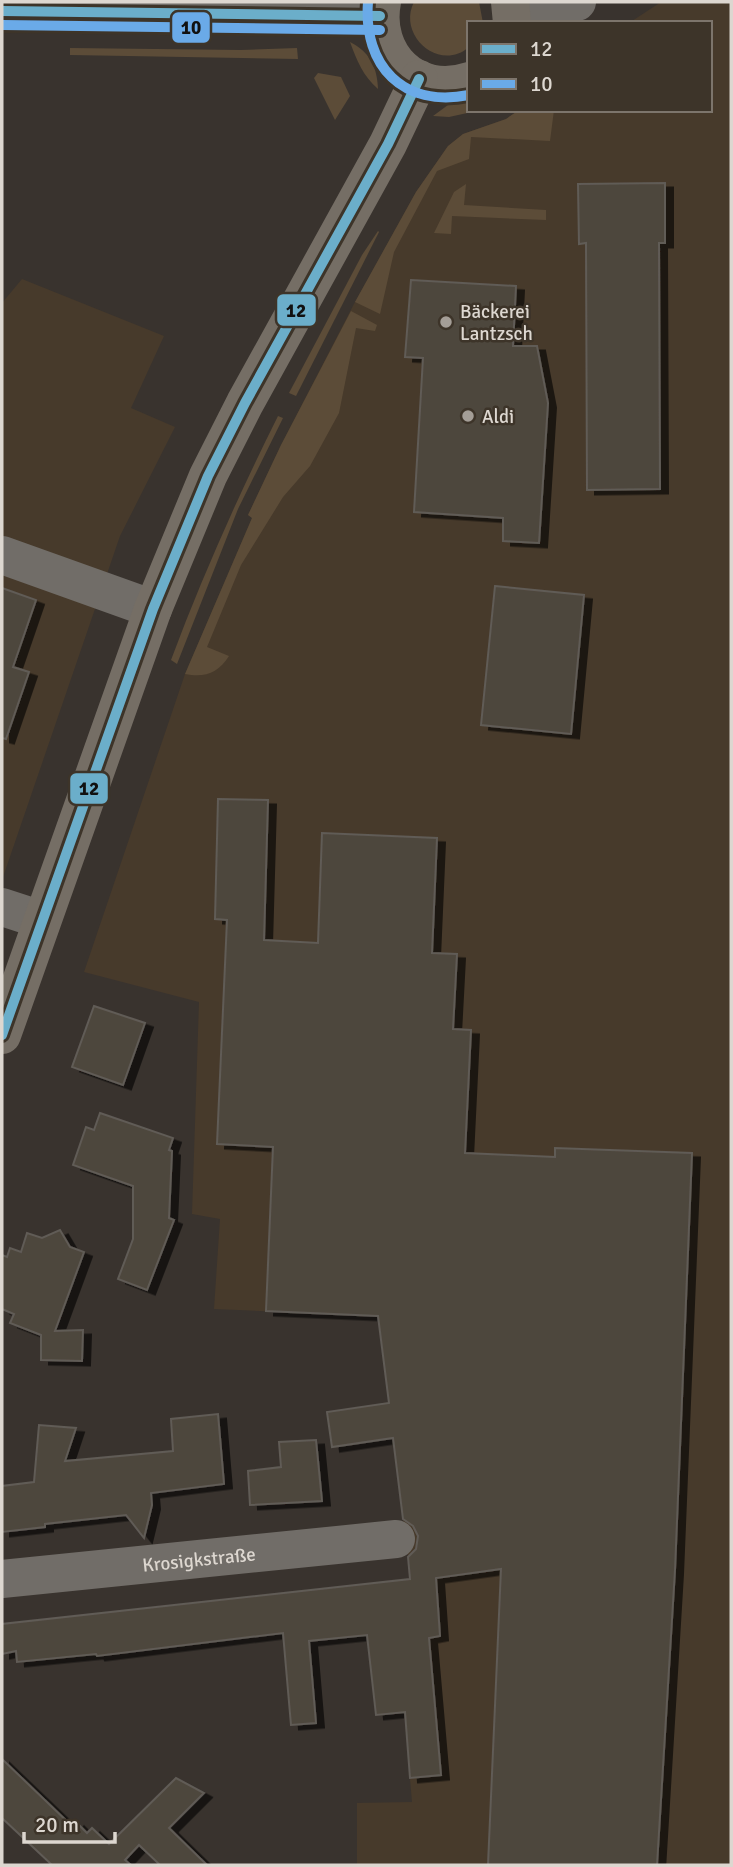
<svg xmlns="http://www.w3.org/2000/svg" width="733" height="1867" font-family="Signika,sans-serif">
  <defs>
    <filter id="shadow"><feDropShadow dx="8" dy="4.5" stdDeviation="0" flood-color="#0009"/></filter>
  </defs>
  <rect width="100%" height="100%" fill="#39332e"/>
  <g fill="#473a2b">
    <polygon points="661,2 731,2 731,1865 357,1865 357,1803 412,1802 393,1582 411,1580 378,1316 214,1309 220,1219 192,1214 199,1002 84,972 185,674 252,518 248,515 281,445 355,302 416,192 448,146 463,134 506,119 519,110 710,110 710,23 629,23"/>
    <polygon points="22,279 164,336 131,408 175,427 120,536 2,880 2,303"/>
  </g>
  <g fill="#5c4c38">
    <path d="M 414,2 L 479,2 L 483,23 L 469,23 L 469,47 C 439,73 397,35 414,2 Z"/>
    <path d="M 350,42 C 370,52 377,67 378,89 C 363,76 357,61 350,42 Z"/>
    <polygon points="70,48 241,50 297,48 298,59 70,55"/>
    <polygon points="318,73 341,77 350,96 335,120 314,78"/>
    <polygon points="469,99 469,110 481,110 449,117 433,116 448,105"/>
    <polygon points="519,110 554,110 550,141 471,137 469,159 437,171 394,252 380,314 355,302 416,192 448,146 463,134 506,119"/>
    <polygon points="466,184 464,205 546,210 546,220 452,216 451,234 434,233 454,192"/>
    <polygon points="378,231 379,232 296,396 289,393 362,255"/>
    <path d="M 351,311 L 377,325 L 375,331 L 356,328 L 339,413 L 310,466 L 283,497 L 241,565 L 207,647 L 229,656 C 218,673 205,678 185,674 L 252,518 L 248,515 L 281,445 Z"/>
    <path d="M 278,416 L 283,418 L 238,509 L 177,664 L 171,660 C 202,577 238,496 278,416 Z"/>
  </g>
  <g fill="#4e473d" stroke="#605b56" stroke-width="2" filter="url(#shadow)">
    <polygon points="665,183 665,243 659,243 660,489 587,490 586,243 579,244 578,184"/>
    <polygon points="411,280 516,286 513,346 537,346 548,403 539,543 503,541 503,518 414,512 423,358 405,357"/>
    <polygon points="495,586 584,595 571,734 481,725"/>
    <polygon points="2,588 36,600 13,667 29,672 6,739 2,738"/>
    <polygon points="218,799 268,800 264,940 318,943 322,833 437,838 432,953 457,954 453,1029 471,1030 465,1153 555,1157 555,1148 692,1153 675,1570 657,1865 488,1865 501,1569 436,1578 440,1636 429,1638 441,1775 410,1778 405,1712 376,1715 367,1635 309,1641 316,1723 291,1725 283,1633 97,1656 96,1654 17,1662 16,1651 2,1654 2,1624 410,1579 408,1557 416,1549 418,1536 413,1526 403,1519 393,1438 332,1447 327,1412 389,1403 378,1316 266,1311 273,1147 217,1144 227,920 215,919"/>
    <polygon points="94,1006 145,1023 123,1085 72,1067"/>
    <polygon points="100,1113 173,1138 169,1150 172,1151 169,1218 174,1220 147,1290 118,1279 133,1239 133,1186 73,1165 86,1127 94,1130"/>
    <polygon points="60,1230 70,1247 84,1252 55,1331 83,1330 82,1361 41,1360 41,1335 10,1323 14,1314 2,1309 2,1255 7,1257 10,1248 21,1252 27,1233 42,1238"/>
    <polygon points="218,1414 224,1484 151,1493 152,1505 144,1538 126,1515 45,1524 45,1527 2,1532 2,1486 34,1482 39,1425 76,1428 65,1461 173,1451 171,1419"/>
    <polygon points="316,1440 322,1501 250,1505 248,1471 281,1467 279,1442"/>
    <polygon points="2,1759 72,1826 76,1822 87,1833 92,1828 109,1844 176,1778 204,1793 169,1828 207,1865 160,1865 139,1845 125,1860 131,1865 52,1865 2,1818"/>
  </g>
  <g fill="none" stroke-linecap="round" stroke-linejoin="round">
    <g stroke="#716d68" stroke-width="38">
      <polyline points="2,11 380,16"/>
      <polyline points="512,20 577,2"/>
      <polyline points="2,555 153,609"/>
      <polyline points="2,907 42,920"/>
      <path id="s1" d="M 2,1579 L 396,1539"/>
    </g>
    <g stroke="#756e65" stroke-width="38">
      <path d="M 382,2 C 372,54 415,99 469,81"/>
      <polyline points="510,2 512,23"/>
      <polyline points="2,1035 153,609 208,476 245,403 388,144 419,79"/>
    </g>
    <defs>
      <g id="bus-1">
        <polyline points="2,11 380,16"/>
        <polyline points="2,1035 153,609 208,476 245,403 388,144 419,79"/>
      </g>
      <g id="bus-2">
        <path d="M 368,2 C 363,66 403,108 469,95"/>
        <polyline points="2,25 380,30"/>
      </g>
    </defs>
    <use href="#bus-1" stroke="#3d3429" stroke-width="16"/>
    <use href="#bus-2" stroke="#3d3429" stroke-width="16"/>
    <use href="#bus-1" stroke="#6baeca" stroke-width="10"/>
    <use href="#bus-2" stroke="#6aaae8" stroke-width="10"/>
  </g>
  <g fill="#a49e97" stroke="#3d3429" stroke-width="2.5">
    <circle cx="446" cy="322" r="7"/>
    <circle cx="468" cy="416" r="7"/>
  </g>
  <g text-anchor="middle" stroke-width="5" stroke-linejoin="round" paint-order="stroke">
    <g font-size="19" fill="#ddd7d0" stroke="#3d3429" text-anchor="start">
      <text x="460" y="318">Bäckerei<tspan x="460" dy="22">Lantzsch</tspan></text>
      <text x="482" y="423">Aldi</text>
    </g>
    <g font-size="19" fill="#ddd7d0" stroke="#3d3429">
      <text dy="7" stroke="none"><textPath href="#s1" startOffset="198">Krosigkstraße</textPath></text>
    </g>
  </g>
  <g stroke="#3d3429" stroke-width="2.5">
    <rect x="171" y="11" width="40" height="33" rx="7" fill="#6aaae8"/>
    <rect x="276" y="293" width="41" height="34" rx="7" fill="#6baeca"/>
    <rect x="69" y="772" width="40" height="33" rx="7" fill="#6baeca"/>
  </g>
  <g font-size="19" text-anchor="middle" font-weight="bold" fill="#111">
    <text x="191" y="34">10</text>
    <text x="296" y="317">12</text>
    <text x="89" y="795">12</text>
  </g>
  <rect width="733" height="1867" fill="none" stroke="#ddd7d0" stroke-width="7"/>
  <rect x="467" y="21" width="245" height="91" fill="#3d3429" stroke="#7d756c" stroke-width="2"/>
  <rect x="481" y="44" width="35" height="10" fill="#6baeca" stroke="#7d756c" stroke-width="2"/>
  <text x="530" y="56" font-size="21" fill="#ddd7d0">12</text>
  <rect x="481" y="79" width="35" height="10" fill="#6aaae8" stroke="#7d756c" stroke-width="2"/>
  <text x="530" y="91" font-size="21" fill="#ddd7d0">10</text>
  <path d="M24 1832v10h91v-10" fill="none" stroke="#ddd7d0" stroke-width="3.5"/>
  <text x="35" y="1832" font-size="21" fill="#ddd7d0" stroke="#3d3429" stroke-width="5" paint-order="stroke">20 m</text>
</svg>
